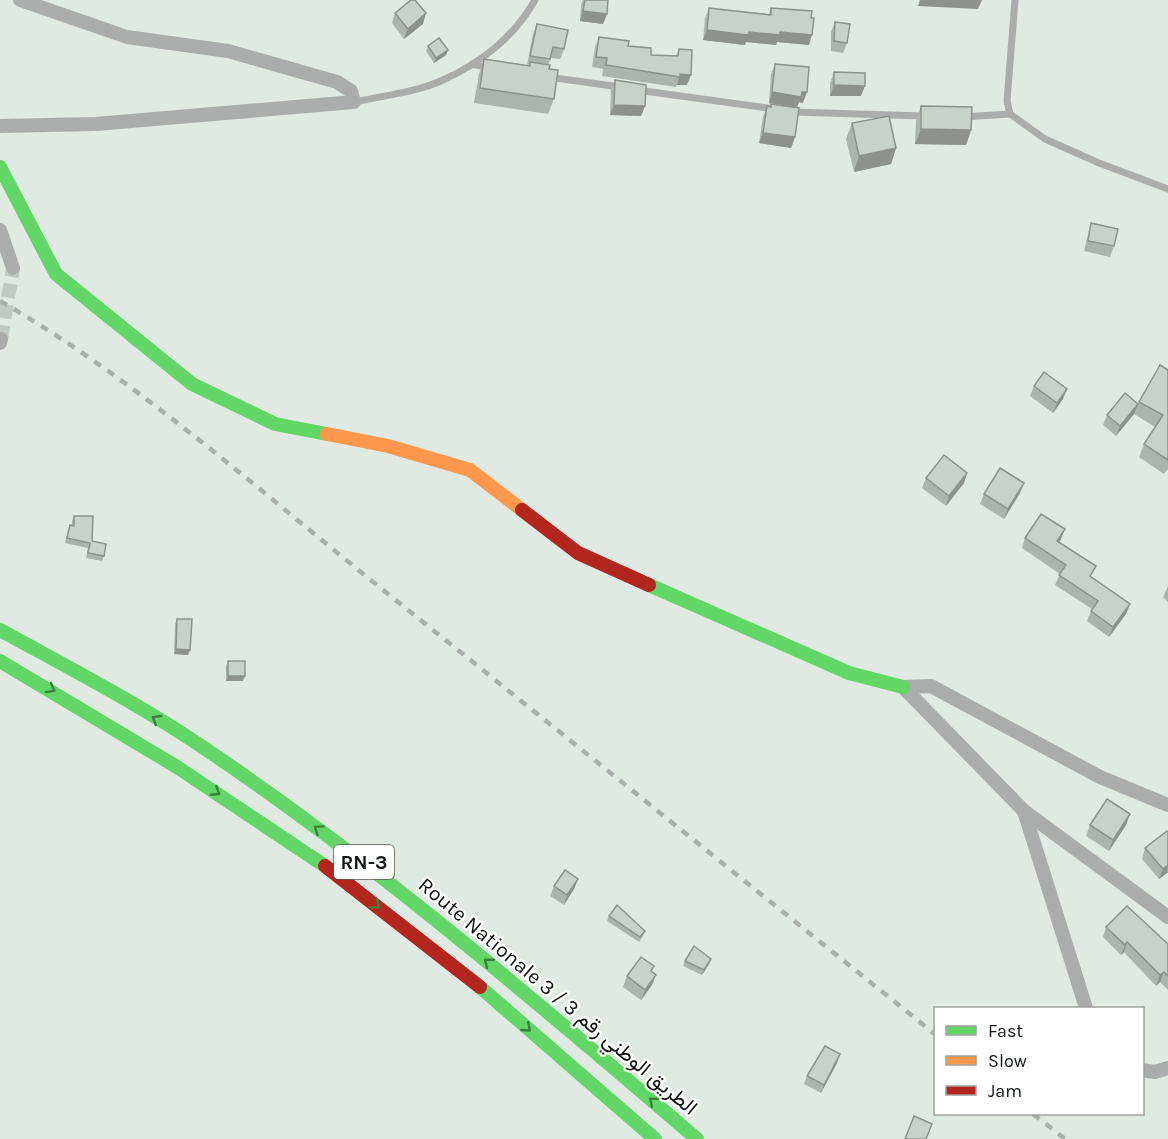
<svg xmlns="http://www.w3.org/2000/svg" width="1168" height="1139" font-family="Karla,Vazirmatn,sans-serif">
  <rect width="100%" height="100%" fill="#e0e9e2"/>
  <g fill="none" stroke-linecap="round" stroke-linejoin="round">
    <polyline stroke="#c0c9c2" stroke-width="14" stroke-dasharray="14 7" stroke-linecap="butt" points="1,339 13,268"/>
    <g stroke="#abadad" stroke-width="7">
      <polyline points="1015,0 1007,101 1010,114 1045,139 1099,163 1168,189"/>
      <polyline points="472,64 490,68"/>
      <polyline points="548,77 620,87"/>
      <polyline points="637,90 775,109"/>
      <path d="M 354,102 C 381,96 418,92 443,80 C 481,63 515,36 535,0"/>
      <polyline points="792,112 924,116"/>
      <polyline points="962,117 1010,114"/>
    </g>
    <g stroke="#abadad" stroke-width="14">
      <polyline points="0,126 96,124 354,102 351,91 337,82 228,51 127,37 20,0"/>
      <polyline points="0,230 13,268"/>
      <polyline points="0,343 1,339"/>
      <polyline points="903,687 1024,811 1168,917"/>
      <polyline points="903,687 931,686 1100,777 1168,805"/>
      <polyline points="1024,811 1086,1008"/>
      <polyline points="1142,1070 1155,1072 1168,1068"/>
    </g>
    <g stroke="#63d668" stroke-width="14">
      <polyline points="0,167 56,274 192,384 275,424 327,434"/>
      <polyline points="649,585 849,673 903,687"/>
      <path d="M 0,630 C 69,668 139,704 204,748 C 378,865 538,1003 697,1139"/>
      <polyline points="0,661 177,767 325,866"/>
      <polyline points="480,987 655,1139"/>
    </g>
    <polyline stroke="#ff974d" stroke-width="14" points="327,434 388,446 470,470 522,510"/>
    <g stroke="#b3261e" stroke-width="14">
      <polyline points="522,510 578,553 649,585"/>
      <polyline points="325,866 480,987"/>
    </g>
    <g stroke="#aaaeac" stroke-width="4.5" stroke-dasharray="8 8" stroke-linecap="butt">
      <path d="M 0,301 C 131,376 254,486 372,581 C 560,732 748,884 936,1035"/>
      <polyline points="1033,1114 1065,1139"/>
    </g>
  </g>
  <g fill="#adb4af">
    <polygon points="583,0 608,0 607,14 603,24 580,21 581,5"/>
    <polygon points="709,8 769,14 771,8 809,45 777,42 776,45 746,42 745,45 703,40 705,18"/>
    <polygon points="395,13 423,24 404,39 392,23"/>
    <polygon points="835,22 847,43 843,53 831,51 831,32"/>
    <polygon points="537,24 564,49 560,59 551,58 548,65 554,99 548,114 474,103 479,74 484,59 527,65 533,34"/>
    <polygon points="599,37 651,55 676,56 679,49 687,85 677,85 676,87 602,76 603,69 592,67 595,47"/>
    <polygon points="428,46 448,50 446,55 434,63 426,51"/>
    <polygon points="775,64 803,103 799,102 797,107 769,103 771,74"/>
    <polygon points="834,72 861,96 830,96 830,83"/>
    <polygon points="615,80 645,106 641,116 610,115 611,90"/>
    <polygon points="771,104 795,137 791,148 759,143 763,117 767,106 770,107"/>
    <polygon points="921,106 971,130 966,145 915,144 916,121"/>
    <polygon points="852,123 896,148 891,164 854,172 846,139"/>
    <polygon points="1091,223 1114,246 1110,257 1084,251 1088,234"/>
    <polygon points="1168,370 1168,469 1164,474 1139,457 1144,444 1155,427 1134,414 1116,436 1103,425 1107,415 1138,404 1139,402"/>
    <polygon points="1034,386 1063,399 1053,413 1030,396"/>
    <polygon points="967,473 964,483 946,506 922,488 926,478"/>
    <polygon points="1020,493 1004,519 980,504 984,494"/>
    <polygon points="74,516 92,541 104,556 102,561 86,558 88,548 65,543 68,530 70,525 72,525 72,521"/>
    <polygon points="1025,538 1061,539 1059,542 1092,577 1130,604 1126,614 1109,637 1087,621 1092,609 1055,585 1060,574 1022,548"/>
    <polygon points="1168,586 1168,602 1163,597"/>
    <polygon points="177,619 190,650 188,655 174,654 175,624"/>
    <polygon points="228,661 243,681 226,681 226,666"/>
    <polygon points="1130,814 1126,825 1109,851 1086,836 1090,825"/>
    <polygon points="1168,832 1168,873 1167,873 1159,879 1142,859 1145,848"/>
    <polygon points="578,879 574,889 564,905 550,896 554,886"/>
    <polygon points="609,916 645,931 643,936 639,942 607,921"/>
    <polygon points="1106,927 1168,944 1168,990 1160,982 1156,986 1124,952 1121,955 1103,937"/>
    <polygon points="711,959 709,964 702,975 683,966 685,961"/>
    <polygon points="652,972 652,985 641,1000 623,987 627,976"/>
    <polygon points="837,1063 821,1093 804,1084 807,1076"/>
  </g>
  <g fill="#8d928e">
    <polygon points="920,0 982,0 978,9 918,6"/>
    <polygon points="583,11 607,14 603,24 580,21"/>
    <polygon points="426,13 423,24 404,39 408,29"/>
    <polygon points="707,30 749,32 780,32 812,35 809,45 777,42 776,45 746,42 745,45 703,40"/>
    <polygon points="448,50 446,55 434,63 436,58"/>
    <polygon points="680,74 691,75 687,85 677,85"/>
    <polygon points="834,85 865,86 861,96 830,96"/>
    <polygon points="772,92 807,92 803,103 799,102 797,107 769,103"/>
    <polygon points="614,105 645,106 641,116 610,115"/>
    <polygon points="921,129 971,130 966,145 915,144"/>
    <polygon points="763,133 795,137 791,148 759,143"/>
    <polygon points="896,148 891,164 854,172 859,156"/>
    <polygon points="1067,389 1063,399 1053,413 1057,403"/>
    <polygon points="1138,404 1134,414 1116,436 1120,426"/>
    <polygon points="967,473 964,483 946,506 949,496"/>
    <polygon points="1024,483 1020,493 1004,519 1008,509"/>
    <polygon points="1065,529 1061,539 1053,551 1057,541"/>
    <polygon points="1130,604 1126,614 1109,637 1113,627"/>
    <polygon points="176,649 190,650 188,655 174,654"/>
    <polygon points="228,676 245,676 243,681 226,681"/>
    <polygon points="1130,814 1126,825 1109,851 1113,840"/>
    <polygon points="1168,865 1167,873 1159,879 1163,869"/>
    <polygon points="578,879 574,889 564,905 567,895"/>
    <polygon points="1127,942 1124,952 1121,955 1125,945"/>
    <polygon points="711,959 709,964 702,975 704,970"/>
    <polygon points="1164,972 1160,982 1156,986 1160,975"/>
    <polygon points="656,975 652,985 641,1000 645,990"/>
    <polygon points="840,1054 837,1063 821,1093 824,1085"/>
  </g>
  <g fill="#c9d1cb" stroke="#8d928e" stroke-width="1.5">
    <polygon points="411,0 415,0 426,13 408,29 395,13"/>
    <polygon points="585,0 608,0 607,14 583,11"/>
    <polygon points="709,8 771,15 771,8 812,11 811,18 814,18 812,35 780,32 779,35 749,32 748,35 707,30"/>
    <polygon points="835,22 850,24 847,43 834,41"/>
    <polygon points="537,24 568,30 564,49 553,47 550,59 530,56"/>
    <polygon points="599,37 629,41 628,46 651,48 651,55 678,56 679,49 692,50 691,75 680,74 680,77 606,65 607,58 596,57"/>
    <polygon points="439,38 448,50 436,58 428,46"/>
    <polygon points="484,59 530,66 530,62 550,65 549,69 558,70 554,99 480,88"/>
    <polygon points="775,64 809,67 807,92 802,92 801,97 772,92"/>
    <polygon points="834,72 865,73 865,86 834,85"/>
    <polygon points="615,80 646,85 645,106 614,105"/>
    <polygon points="771,104 799,108 795,137 763,133 767,106 771,107"/>
    <polygon points="921,106 972,107 971,130 921,129"/>
    <polygon points="889,116 896,148 859,156 852,123"/>
    <polygon points="1091,223 1118,229 1114,246 1088,241"/>
    <polygon points="1160,365 1168,370 1168,460 1144,444 1163,415 1139,402"/>
    <polygon points="1044,372 1067,389 1057,403 1034,386"/>
    <polygon points="1125,393 1138,404 1120,426 1107,415"/>
    <polygon points="944,455 967,473 949,496 926,478"/>
    <polygon points="1000,468 1024,483 1008,509 984,494"/>
    <polygon points="1041,514 1065,529 1057,541 1096,566 1090,576 1130,604 1113,627 1091,611 1098,601 1059,575 1066,565 1025,538"/>
    <polygon points="74,516 93,516 92,541 106,544 104,556 88,553 90,543 67,538 70,525 74,526"/>
    <polygon points="177,619 192,619 190,650 176,649"/>
    <rect x="228" y="661" width="17" height="15"/>
    <polygon points="1107,799 1130,814 1113,840 1090,825"/>
    <polygon points="1167,831 1168,832 1168,865 1163,869 1145,848"/>
    <polygon points="565,870 578,879 567,895 554,886"/>
    <polygon points="617,905 645,931 640,937 609,916"/>
    <polygon points="1127,906 1168,944 1168,976 1164,972 1160,975 1127,942 1125,945 1106,927"/>
    <polygon points="694,946 711,959 704,970 685,961"/>
    <polygon points="641,957 654,966 651,971 656,975 645,990 627,976"/>
    <polygon points="825,1046 840,1054 824,1085 807,1076"/>
    <polygon points="914,1116 932,1124 926,1139 905,1139"/>
  </g>
  <defs><path id="oneway-chevron" d="M-2-3.5L2.5 0L-2 3.5" fill="none" stroke-width="1.6" stroke-linecap="round" stroke-linejoin="round" transform="scale(1.5)"/></defs>
  <g stroke="#3d7f40">
    <use href="#oneway-chevron" transform="translate(51 689) rotate(29)"/>
    <use href="#oneway-chevron" transform="translate(156 719) rotate(-149)"/>
    <use href="#oneway-chevron" transform="translate(216 792) rotate(33)"/>
    <use href="#oneway-chevron" transform="translate(318 829) rotate(-145)"/>
    <use href="#oneway-chevron" transform="translate(376 905) rotate(39)"/>
    <use href="#oneway-chevron" transform="translate(488 962) rotate(-141)"/>
    <use href="#oneway-chevron" transform="translate(527 1028) rotate(41)"/>
    <use href="#oneway-chevron" transform="translate(653 1101) rotate(-140)"/>
  </g>
  <g text-anchor="middle" stroke-width="4.5" stroke-linejoin="round" paint-order="stroke">
    <rect fill="#fff" stroke="#565a58" stroke-width="1.5" x="334" y="845" width="60" height="34" rx="4.5"/>
    <g font-size="20" font-weight="bold" fill="#0e1410">
      <text x="364" y="869">RN-3</text>
    </g>
    <g font-size="21" fill="#0e1410" stroke="#fff">
      <text transform="translate(558 996) rotate(40)" y="7">Route Nationale 3 / الطريق الوطني رقم 3</text>
    </g>
  </g>
  <rect x="934" y="1007" width="210" height="108" fill="#ffffff" stroke="#9fa19f" stroke-width="1.5"/>
  <rect x="946" y="1026" width="30" height="9" fill="#63d668" stroke="#9fa19f" stroke-width="1.5"/>
  <text x="988" y="1037" font-size="18" fill="#0e1410">Fast</text>
  <rect x="946" y="1056" width="30" height="9" fill="#ff974d" stroke="#9fa19f" stroke-width="1.5"/>
  <text x="988" y="1067" font-size="18" fill="#0e1410">Slow</text>
  <rect x="946" y="1086" width="30" height="9" fill="#b3261e" stroke="#9fa19f" stroke-width="1.5"/>
  <text x="988" y="1097" font-size="18" fill="#0e1410">Jam</text>
</svg>
